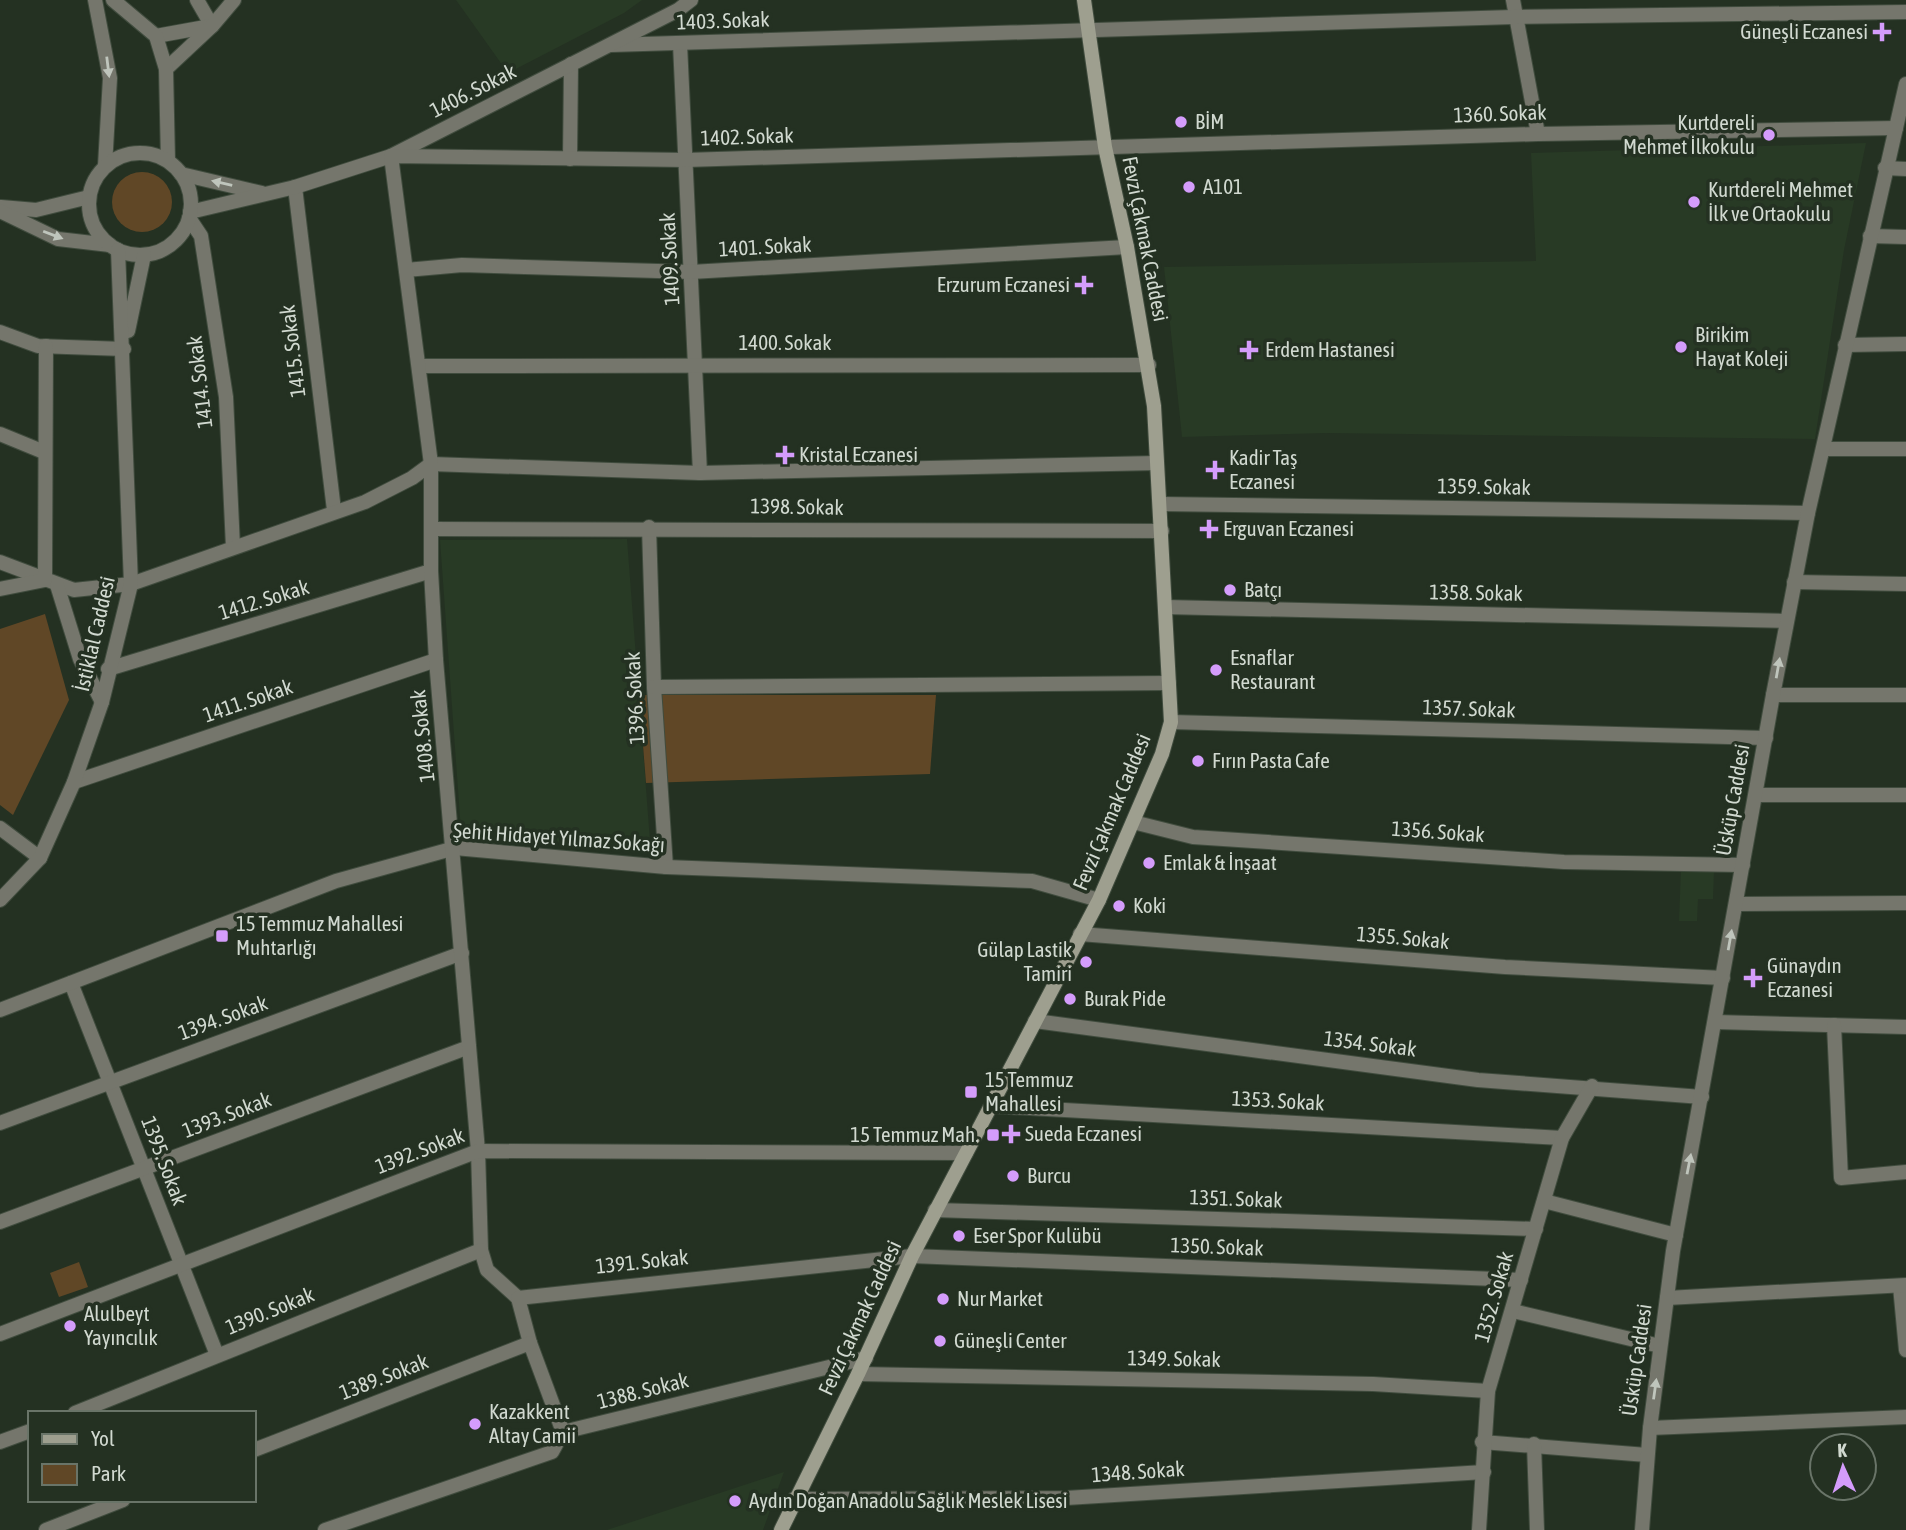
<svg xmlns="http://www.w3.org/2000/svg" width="1906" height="1530" font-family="'Asap Condensed',sans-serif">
  <rect width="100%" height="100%" fill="#243122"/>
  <g fill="#283a25">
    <polygon points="456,0 642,0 624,13 508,73"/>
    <polygon points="1866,143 1844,250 1815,439 1326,433 1182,437 1164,267 1536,261 1531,153"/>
    <polygon points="627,539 651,854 461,831 440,540"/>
    <polygon points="1681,869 1714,871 1713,899 1698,899 1697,921 1679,921"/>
    <polygon points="784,1472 763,1530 607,1530"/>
  </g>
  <g fill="#604726">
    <circle cx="142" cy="202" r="30"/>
    <polygon points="45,614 69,700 13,815 0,805 0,629"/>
    <polygon points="639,695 936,695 930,774 646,783"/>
    <polygon points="79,1262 88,1287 59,1297 50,1273"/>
  </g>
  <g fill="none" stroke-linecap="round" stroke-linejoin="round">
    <defs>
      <g id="minor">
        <polyline points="197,0 212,26"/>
        <polyline points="1513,0 1538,134"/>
        <polyline points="156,36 211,26"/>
        <polyline points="680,44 700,473"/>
        <polyline points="611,45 1513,17 1906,12"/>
        <polyline points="166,69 212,26 234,0"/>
        <polyline points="570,159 571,64"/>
        <polyline points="1885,168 1906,169"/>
        <polyline points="181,174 262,193"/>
        <polyline points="295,187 334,510"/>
        <polyline points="1,207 36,210 89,197"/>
        <polyline points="0,211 58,239 110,245"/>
        <polyline points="190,212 295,187 391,156 678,10 691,0"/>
        <polyline points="189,218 201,236 226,397 233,547"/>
        <polyline points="1870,236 1906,237"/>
        <polyline points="406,270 462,265 691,272 1127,247"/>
        <polyline points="0,332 38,346 124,349"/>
        <polyline points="1845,345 1906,344"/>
        <polyline points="420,366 1149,365"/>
        <polyline points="0,434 44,452"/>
        <polyline points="1824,449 1906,449"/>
        <polyline points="1160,504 1808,513"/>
        <polyline points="649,527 654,687 666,867"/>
        <polyline points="431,529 1162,531"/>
        <polyline points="0,562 74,590 131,584 365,502 412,478 431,464 700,473 1157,463"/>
        <polyline points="1794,582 1906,584"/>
        <polyline points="57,585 80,659 102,702"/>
        <polyline points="0,589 45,580 46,346"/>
        <polyline points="1165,607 1786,621"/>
        <polyline points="108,669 431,571"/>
        <polyline points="654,687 1169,683"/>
        <polyline points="1773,695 1906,695"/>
        <polyline points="1171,722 1766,738"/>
        <polyline points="74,782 436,660"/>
        <polyline points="1756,795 1906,795"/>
        <polyline points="1133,822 1193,837 1564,862 1743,865"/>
        <polyline points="0,828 40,858"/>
        <polyline points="1736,904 1906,903"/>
        <polyline points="1080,934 1505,967 1723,978"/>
        <polyline points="71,983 217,1355"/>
        <polyline points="0,1010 336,881 455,848 666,867 1032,881 1099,900"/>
        <polyline points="1035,1021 1478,1080 1702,1097"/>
        <polyline points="1715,1022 1906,1027"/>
        <polyline points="1834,1025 1841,1178 1906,1172"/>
        <polyline points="992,1106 1562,1138"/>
        <polyline points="0,1123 462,953"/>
        <polyline points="1544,1201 1676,1235"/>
        <polyline points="935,1210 1536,1229"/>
        <polyline points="0,1222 469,1047"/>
        <polyline points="1900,1286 1906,1350"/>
        <polyline points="518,1298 487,1270 481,1250 478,1151 436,660 431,571 431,464 391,156 686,160 1538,134 1896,128"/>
        <polyline points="1667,1298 1906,1285"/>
        <polyline points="1513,1311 1660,1346"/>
        <polyline points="0,1334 478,1151 966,1153"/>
        <polyline points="858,1374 1373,1384 1488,1391"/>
        <polyline points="75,1413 481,1250"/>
        <polyline points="1650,1428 1906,1417"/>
        <polyline points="563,1432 530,1343 518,1298 912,1256 1521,1280"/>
        <polyline points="0,1442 30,1431"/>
        <polyline points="1482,1442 1647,1455"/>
        <polyline points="1534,1444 1537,1530"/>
        <polyline points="254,1450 530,1343"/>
        <polyline points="794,1499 1066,1498 1484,1472"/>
        <polyline points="46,1530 123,1500"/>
        <polyline points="325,1530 552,1452 563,1432 866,1358"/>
        <polyline points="1479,1530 1488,1391 1562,1138 1592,1086"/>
      </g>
      <g id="tertiary">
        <polyline points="95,0 110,78 105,166"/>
        <polyline points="113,0 156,36 166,69 168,161"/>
        <circle cx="140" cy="204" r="51"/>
        <polyline points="128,331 144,255"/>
        <polyline points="0,900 40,858 74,782 102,702 131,584 118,250"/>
        <polyline points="1642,1530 1650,1428 1673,1251 1773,695 1808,513 1906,84"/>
      </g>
      <polyline id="secondary" points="781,1530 858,1374 912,1256 1099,900 1162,754 1171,722 1154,406 1127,247 1105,147 1084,0"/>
    </defs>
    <use href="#minor" stroke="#404c3e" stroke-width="16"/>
    <use href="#tertiary" stroke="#404c3e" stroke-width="16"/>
    <use href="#secondary" stroke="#404c3e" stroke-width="16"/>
    <use href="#minor" stroke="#75766c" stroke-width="14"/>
    <use href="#tertiary" stroke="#75766c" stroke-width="14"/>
    <use href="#secondary" stroke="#9e9f8f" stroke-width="14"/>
  </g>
  <defs><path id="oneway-solid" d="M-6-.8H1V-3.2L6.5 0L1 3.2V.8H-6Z" transform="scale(1.75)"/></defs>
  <g fill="#bfc5bc">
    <use href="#oneway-solid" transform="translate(108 67) rotate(83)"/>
    <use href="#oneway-solid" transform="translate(222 183) rotate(-167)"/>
    <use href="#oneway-solid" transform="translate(53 235) rotate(21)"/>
    <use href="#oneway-solid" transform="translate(1778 668) rotate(-80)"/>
    <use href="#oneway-solid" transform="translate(1730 940) rotate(-80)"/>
    <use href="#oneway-solid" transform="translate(1689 1164) rotate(-79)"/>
    <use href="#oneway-solid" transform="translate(1655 1389) rotate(-82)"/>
  </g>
  <g fill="#d49cfb" stroke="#243122" stroke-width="2.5">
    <path d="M1878.5 21.5h7v7h7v7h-7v7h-7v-7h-7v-7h7z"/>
    <circle cx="1181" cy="122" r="7"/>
    <circle cx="1769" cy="135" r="7"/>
    <circle cx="1189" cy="187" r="7"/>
    <circle cx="1694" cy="202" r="7"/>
    <path d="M1080.5 274.5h7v7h7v7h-7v7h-7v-7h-7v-7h7z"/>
    <circle cx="1681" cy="347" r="7"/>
    <path d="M1245.5 339.5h7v7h7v7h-7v7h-7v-7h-7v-7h7z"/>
    <path d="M781.5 444.5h7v7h7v7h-7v7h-7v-7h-7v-7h7z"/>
    <path d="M1211.5 459.5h7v7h7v7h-7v7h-7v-7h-7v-7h7z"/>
    <path d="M1205.5 518.5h7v7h7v7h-7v7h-7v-7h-7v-7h7z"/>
    <circle cx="1230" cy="590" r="7"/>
    <circle cx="1216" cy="670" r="7"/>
    <circle cx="1198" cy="761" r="7"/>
    <circle cx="1149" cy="863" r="7"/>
    <circle cx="1119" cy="906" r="7"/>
    <rect x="215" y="929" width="14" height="14" rx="3.5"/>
    <circle cx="1086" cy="962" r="7"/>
    <path d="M1749.5 967.5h7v7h7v7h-7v7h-7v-7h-7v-7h7z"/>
    <circle cx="1070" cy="999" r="7"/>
    <rect x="964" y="1085" width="14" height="14" rx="3.5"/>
    <path d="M1007.5 1123.5h7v7h7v7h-7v7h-7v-7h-7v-7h7z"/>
    <rect x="986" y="1128" width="14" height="14" rx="3.5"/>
    <circle cx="1013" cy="1176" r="7"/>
    <circle cx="959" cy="1236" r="7"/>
    <circle cx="943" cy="1299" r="7"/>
    <circle cx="70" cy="1326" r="7"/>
    <circle cx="940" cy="1341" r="7"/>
    <circle cx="475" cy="1424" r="7"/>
    <circle cx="735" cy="1501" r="7"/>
  </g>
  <g text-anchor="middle" stroke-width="7" stroke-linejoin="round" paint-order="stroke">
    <g font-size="21" fill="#d1d9d0" stroke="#243122">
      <text transform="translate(723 21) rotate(-2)" y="7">1403. Sokak</text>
      <text transform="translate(473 91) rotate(-27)" y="7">1406. Sokak</text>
      <text transform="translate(1500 114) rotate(-2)" y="7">1360. Sokak</text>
      <text transform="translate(747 137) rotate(-2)" y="7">1402. Sokak</text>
      <text transform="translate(1145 239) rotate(79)" y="7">Fevzi Çakmak Caddesi</text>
      <text transform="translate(765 247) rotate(-3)" y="7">1401. Sokak</text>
      <text transform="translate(670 259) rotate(-93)" y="7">1409. Sokak</text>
      <text x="785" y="350">1400. Sokak</text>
      <text transform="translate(293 351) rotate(-97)" y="7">1415. Sokak</text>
      <text transform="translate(200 382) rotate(-97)" y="7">1414. Sokak</text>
      <text transform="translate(1484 487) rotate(1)" y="7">1359. Sokak</text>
      <text transform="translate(797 507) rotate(1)" y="7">1398. Sokak</text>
      <text transform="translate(1476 593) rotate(1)" y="7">1358. Sokak</text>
      <text transform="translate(264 600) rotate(-17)" y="7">1412. Sokak</text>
      <text transform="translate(95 634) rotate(-77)" y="7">İstiklal Caddesi</text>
      <text transform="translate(635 698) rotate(-93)" y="7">1396. Sokak</text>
      <text transform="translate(248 701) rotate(-19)" y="7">1411. Sokak</text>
      <text transform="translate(1469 709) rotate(2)" y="7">1357. Sokak</text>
      <text transform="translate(423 736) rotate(-96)" y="7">1408. Sokak</text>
      <text transform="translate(1733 800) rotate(-80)" y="7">Üsküp Caddesi</text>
      <text transform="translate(1112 812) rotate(-67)" y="7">Fevzi Çakmak Caddesi</text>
      <text transform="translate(1438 832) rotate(4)" y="7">1356. Sokak</text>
      <text transform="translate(559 838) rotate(4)" y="7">Şehit Hidayet Yılmaz Sokağı</text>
      <text transform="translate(1403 938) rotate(5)" y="7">1355. Sokak</text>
      <text transform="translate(223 1018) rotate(-20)" y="7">1394. Sokak</text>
      <text transform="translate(1370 1044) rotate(7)" y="7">1354. Sokak</text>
      <text transform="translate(1278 1101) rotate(3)" y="7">1353. Sokak</text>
      <text transform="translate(227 1115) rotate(-21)" y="7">1393. Sokak</text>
      <text transform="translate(420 1151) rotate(-21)" y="7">1392. Sokak</text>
      <text transform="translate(164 1161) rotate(69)" y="7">1395. Sokak</text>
      <text transform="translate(1236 1199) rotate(2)" y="7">1351. Sokak</text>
      <text transform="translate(1217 1247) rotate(2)" y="7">1350. Sokak</text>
      <text transform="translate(642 1262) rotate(-6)" y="7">1391. Sokak</text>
      <text transform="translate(1494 1297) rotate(-74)" y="7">1352. Sokak</text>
      <text transform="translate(270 1311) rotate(-22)" y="7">1390. Sokak</text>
      <text transform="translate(860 1318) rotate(-65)" y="7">Fevzi Çakmak Caddesi</text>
      <text transform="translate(1174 1359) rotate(1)" y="7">1349. Sokak</text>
      <text transform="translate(1637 1360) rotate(-82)" y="7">Üsküp Caddesi</text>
      <text transform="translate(384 1377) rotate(-21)" y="7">1389. Sokak</text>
      <text transform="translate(643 1391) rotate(-14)" y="7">1388. Sokak</text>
      <text transform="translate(1138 1472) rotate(-4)" y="7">1348. Sokak</text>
    </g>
    <g font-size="21" fill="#d1d9d0" stroke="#243122" text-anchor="start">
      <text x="1868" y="39" text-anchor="end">Güneşli Eczanesi</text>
      <text x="1195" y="129">BİM</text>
      <text x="1755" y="130" text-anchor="end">Kurtdereli<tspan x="1755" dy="24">Mehmet İlkokulu</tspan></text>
      <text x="1203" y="194">A101</text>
      <text x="1708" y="197">Kurtdereli Mehmet<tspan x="1708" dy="24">İlk ve Ortaokulu</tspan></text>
      <text x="1070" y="292" text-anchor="end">Erzurum Eczanesi</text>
      <text x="1695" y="342">Birikim<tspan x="1695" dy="24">Hayat Koleji</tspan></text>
      <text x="1265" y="357">Erdem Hastanesi</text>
      <text x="799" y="462">Kristal Eczanesi</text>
      <text x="1229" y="465">Kadir Taş<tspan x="1229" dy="24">Eczanesi</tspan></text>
      <text x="1223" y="536">Erguvan Eczanesi</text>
      <text x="1244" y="597">Batçı</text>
      <text x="1230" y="665">Esnaflar<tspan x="1230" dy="24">Restaurant</tspan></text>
      <text x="1212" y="768">Fırın Pasta Cafe</text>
      <text x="1163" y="870">Emlak &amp; İnşaat</text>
      <text x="1133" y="913">Koki</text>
      <text x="236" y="931">15 Temmuz Mahallesi<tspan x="236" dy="24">Muhtarlığı</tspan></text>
      <text x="1072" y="957" text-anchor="end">Gülap Lastik<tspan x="1072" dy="24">Tamiri</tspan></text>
      <text x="1767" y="973">Günaydın<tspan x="1767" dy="24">Eczanesi</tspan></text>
      <text x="1084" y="1006">Burak Pide</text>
      <text x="985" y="1087">15 Temmuz<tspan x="985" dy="24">Mahallesi</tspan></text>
      <text x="1025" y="1141">Sueda Eczanesi</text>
      <text x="979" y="1142" text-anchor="end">15 Temmuz Mah.</text>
      <text x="1027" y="1183">Burcu</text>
      <text x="973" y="1243">Eser Spor Kulübü</text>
      <text x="957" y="1306">Nur Market</text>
      <text x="84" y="1321">Alulbeyt<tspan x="84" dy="24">Yayıncılık</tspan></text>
      <text x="954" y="1348">Güneşli Center</text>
      <text x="489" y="1419">Kazakkent<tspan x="489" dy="24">Altay Camii</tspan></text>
      <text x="749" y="1508">Aydın Doğan Anadolu Sağlık Meslek Lisesi</text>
    </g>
  </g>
  <rect x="28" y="1411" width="228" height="91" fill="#243122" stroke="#697468" stroke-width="2"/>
  <rect x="42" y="1434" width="35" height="10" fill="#9e9f8f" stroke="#697468" stroke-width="2"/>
  <text x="91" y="1446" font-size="21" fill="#d1d9d0">Yol</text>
  <rect x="42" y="1464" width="35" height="21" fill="#604726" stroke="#697468" stroke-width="2"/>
  <text x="91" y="1481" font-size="21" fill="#d1d9d0">Park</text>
  <g transform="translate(1843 1467) rotate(357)"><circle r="33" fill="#243122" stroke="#697468" stroke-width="2"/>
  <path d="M0-5L12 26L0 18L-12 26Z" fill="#d49cfb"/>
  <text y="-10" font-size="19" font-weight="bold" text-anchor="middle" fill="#d1d9d0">K</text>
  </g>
</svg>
